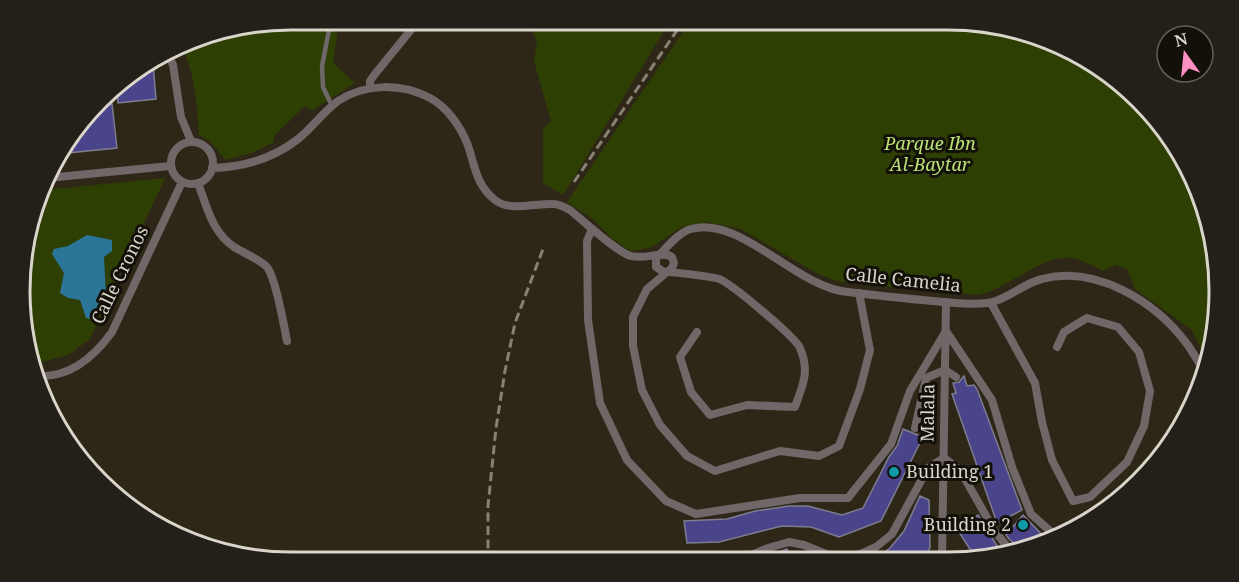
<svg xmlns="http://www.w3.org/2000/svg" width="1239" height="582" font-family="'Noto Serif',serif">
  <rect width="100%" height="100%" fill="#2e2717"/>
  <g fill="#2e3f04">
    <path d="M 291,20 L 339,20 L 333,63 L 355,83 L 312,111 L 305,106 L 274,136 L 274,142 L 252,153 L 225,160 L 210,141 L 199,135 C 197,109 195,69 181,47 L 203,34 Z"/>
    <polygon points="522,20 671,20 563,195 543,183 543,129 551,121 534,61 537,42 531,26"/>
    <path d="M 691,20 L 948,20 L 1052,40 L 1140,99 L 1199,187 L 1219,291 L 1206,359 L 1192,330 L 1135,289 L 1127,269 L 1116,265 L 1103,271 C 1094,266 1083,260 1072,258 C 1041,254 1008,290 976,295 L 840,282 L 818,274 L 741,229 L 707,222 L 682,227 L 650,248 L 631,251 L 612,239 L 594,220 L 567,202 Z"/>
    <polygon points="165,178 90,339 68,355 38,363 25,320 25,238 43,190"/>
  </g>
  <polygon fill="#2b7598" points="87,235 112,240 112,251 104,257 106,296 104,308 94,320 86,318 80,300 68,298 60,293 64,273 52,254 54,249 68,246"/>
  <g fill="#4a448a" stroke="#7d7d90" stroke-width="1.5">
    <polygon points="153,63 156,99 118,103 117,84"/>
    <polygon points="112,104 117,148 57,154 97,106"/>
    <polygon points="964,376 967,386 974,385 977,389 1022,510 997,523 952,394 956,393 953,383 959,382"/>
    <polygon points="903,429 923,437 881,521 839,537 811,527 782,526 719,542 687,543 684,521 727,519 755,511 789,506 808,506 842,515 863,508 889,457 897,446"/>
    <polygon points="920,496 929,500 930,547 928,552 917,560 872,561 890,548 904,531"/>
    <polygon points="978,515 999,549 998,551 1002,555 977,560 957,529"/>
    <polygon points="1023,515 1049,542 1022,550 1009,539 1006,535"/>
    <polygon points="787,549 791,561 758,561 758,560"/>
  </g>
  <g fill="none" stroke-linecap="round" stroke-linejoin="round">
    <polyline stroke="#706769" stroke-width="4.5" points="331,20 322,66 323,87 332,106"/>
    <g stroke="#706769" stroke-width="8">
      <polyline points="168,54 173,65 181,117 191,141"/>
      <polyline points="370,88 370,81 375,74 419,20"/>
      <circle cx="192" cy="163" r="21"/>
      <path d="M 212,168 C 243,167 274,158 298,139 C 312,128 323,112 338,101 C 366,83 401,83 430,98 C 447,107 460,126 467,143 C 475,164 475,184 495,200 C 510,212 535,203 553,204 C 559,204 564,207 570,210 C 582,220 618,253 631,256 C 646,260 662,250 672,257 L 674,263 L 672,268 L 647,289 L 633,317 L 633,346 L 642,390 L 660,425 L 687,456 L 715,471 L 780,451 L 819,456 L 839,446 L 860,389 L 870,350 L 859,293"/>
      <polyline points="47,178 170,166"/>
      <path d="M 198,183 C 207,207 212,232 234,247 C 244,253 257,258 266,266 C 275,274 284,326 287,341"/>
      <polyline points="592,229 587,241 588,320 600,403 627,460 666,501 696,514 800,498 848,498 891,444 910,391 946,331 992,400 1012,467 1031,514 1057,537 1060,537"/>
      <polyline points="991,303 1035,383 1042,422 1052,460 1073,501 1090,497 1127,462 1144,426 1150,391 1139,352 1118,327 1087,318 1064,332 1057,347"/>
      <path d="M 697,332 L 680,357 L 691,392 L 710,415 L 747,405 L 795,407 C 803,384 810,372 800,348 C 795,337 731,283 719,279 C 713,277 669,271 664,272 L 656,267 L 656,258 C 666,249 677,233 691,229 C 740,215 797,288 848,292 C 879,296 911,299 943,302 C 958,303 973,305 988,303 C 1005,301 1024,283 1042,279 C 1096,265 1155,301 1187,344 C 1193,352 1198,362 1204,371"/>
      <path d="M 37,376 C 69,378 94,357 112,332 L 182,182"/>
      <polyline points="915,428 926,378 945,370 956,377"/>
      <polyline points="678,557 686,561"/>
      <polyline points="942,560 946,302"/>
      <polyline points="737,561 768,548 789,542 804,545 831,556 854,557 876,547 892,534 928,468 944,458 960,470 994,530 1012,553"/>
    </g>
    <g stroke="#878174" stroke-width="3" stroke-dasharray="9 4.5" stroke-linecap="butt">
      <polyline points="574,182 684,20"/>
      <polyline points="488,562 488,506 496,428 505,371 515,323 543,249"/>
    </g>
  </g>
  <g fill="#0f9aa8" stroke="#131009" stroke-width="2">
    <circle cx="894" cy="472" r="6"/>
    <circle cx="1023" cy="525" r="6"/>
  </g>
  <g text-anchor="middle" stroke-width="6" stroke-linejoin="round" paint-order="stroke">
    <g font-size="18" font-style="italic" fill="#bae175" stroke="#131009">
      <text x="930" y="150">Parque Ibn<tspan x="930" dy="21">Al-Baytar</tspan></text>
    </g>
    <g font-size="18" fill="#dad5cb" stroke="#131009">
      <text transform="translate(120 275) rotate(-64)" y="6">Calle Cronos</text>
      <text transform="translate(903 280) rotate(6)" y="6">Calle Camelia</text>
      <text transform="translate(928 413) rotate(-89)" y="6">Malala</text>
    </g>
    <g font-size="18" fill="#dad5cb" stroke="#131009" text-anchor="start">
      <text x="906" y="478">Building 1</text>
      <text x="1011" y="531" text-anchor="end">Building 2</text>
    </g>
  </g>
  <path d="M0 0H1239V582H0ZM291 30H948A261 261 0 0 1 1209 291V291A261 261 0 0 1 948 552H291A261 261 0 0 1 30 291V291A261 261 0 0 1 291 30Z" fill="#232019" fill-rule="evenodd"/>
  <path fill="none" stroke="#dad5cb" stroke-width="3" d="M291 30H948A261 261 0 0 1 1209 291V291A261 261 0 0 1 948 552H291A261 261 0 0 1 30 291V291A261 261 0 0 1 291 30Z"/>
  <g transform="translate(1185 54) rotate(345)"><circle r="28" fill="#131009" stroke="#635f57" stroke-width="1.5"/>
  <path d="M0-4.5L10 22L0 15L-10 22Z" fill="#fc8fc2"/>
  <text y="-9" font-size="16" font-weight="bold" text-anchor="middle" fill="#dad5cb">N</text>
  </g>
</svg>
